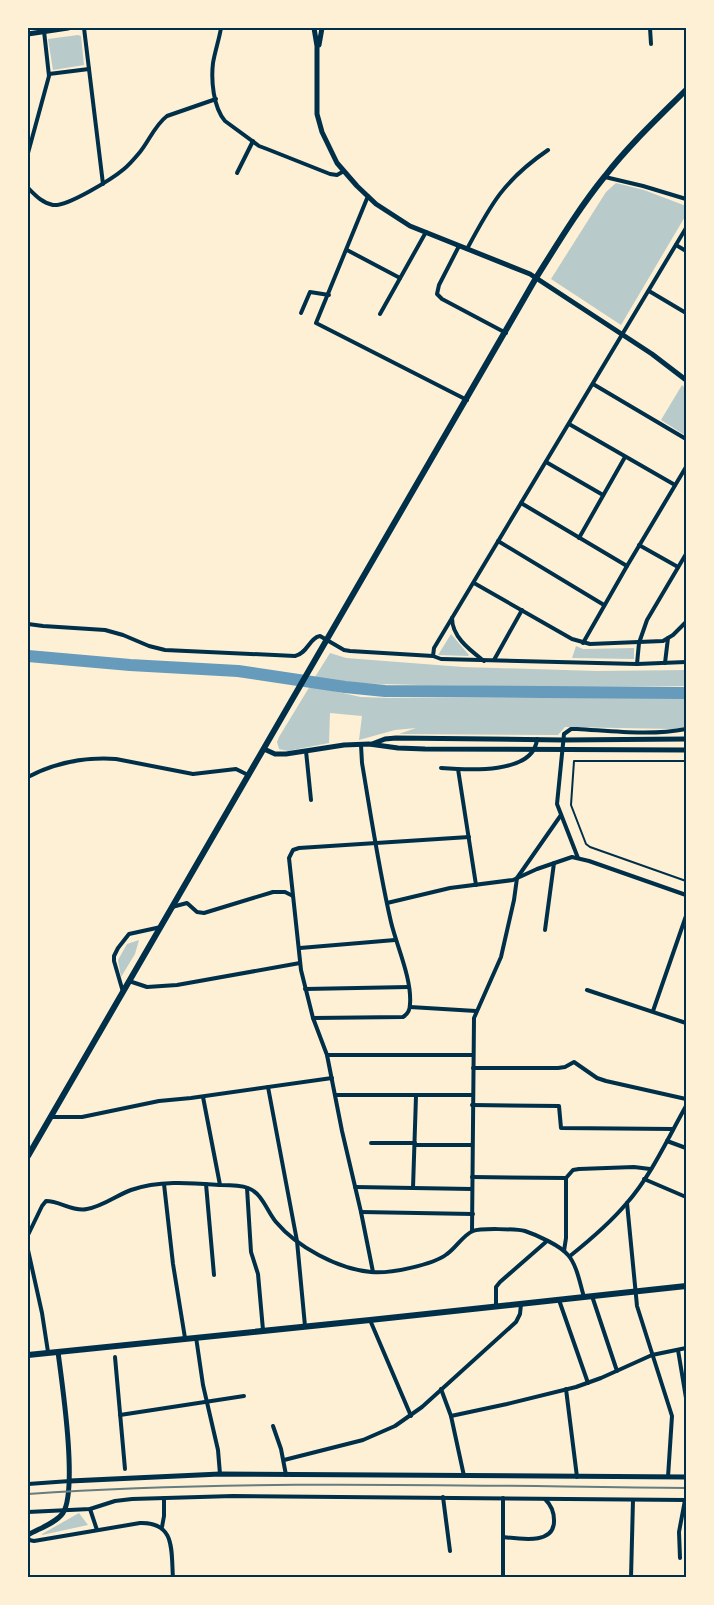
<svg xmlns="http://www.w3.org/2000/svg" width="714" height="1605" font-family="'Open Sans',sans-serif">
  <rect width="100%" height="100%" fill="#fdf0d5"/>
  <g fill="#b9caca">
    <polygon points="78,35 81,36 84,65 53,70 48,39"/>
    <polygon points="616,183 644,190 686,206 686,215 621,325 551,279 606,192"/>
    <polygon points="682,385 686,389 686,436 661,420"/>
    <polygon points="451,634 469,655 468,656 438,655"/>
    <polygon points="576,646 583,649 634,648 634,659 572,658"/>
    <polygon points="330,653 346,658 463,667 597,671 686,670 686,686 542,687 419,685 347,683 315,677"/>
    <polygon points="310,686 361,697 391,698 686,698 686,727 673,729 565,727 558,735 399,734 416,728 395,730 359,740 362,716 330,713 329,743 288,751 279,749 277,742 279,737"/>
    <polygon points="139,940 135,954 121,977 118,960 127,944"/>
    <polygon points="79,1513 88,1525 42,1535 42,1534"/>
  </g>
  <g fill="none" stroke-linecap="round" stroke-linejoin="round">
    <polyline stroke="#669bbc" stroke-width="12" points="28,656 130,665 238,671 345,687 385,691 686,693"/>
    <polyline stroke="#003049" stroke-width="2" points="686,761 574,761 571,805 586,844 590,847 686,881"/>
    <g stroke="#003049" stroke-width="4">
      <polyline points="84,28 103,184"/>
      <path d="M 221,28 C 219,40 215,51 213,63 C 211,80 213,107 225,121 L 259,146 L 267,149 L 330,174 L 337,175 L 344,171"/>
      <polyline points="650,28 651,44"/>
      <polyline points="49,74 89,69"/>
      <polyline points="28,153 49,76 44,31"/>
      <polyline points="237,173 253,141"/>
      <polyline points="605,177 643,186 686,199"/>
      <path d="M 28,188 C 35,195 42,203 53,205 C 67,207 112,179 124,169 C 130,164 135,158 140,152 C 149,141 155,125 167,116 L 216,99"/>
      <polyline points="368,196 316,323 467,400"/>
      <polyline points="676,245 686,251"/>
      <polyline points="459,246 439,285 437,294 442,299 506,333"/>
      <path d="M 467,249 C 491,204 504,180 548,150"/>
      <polyline points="347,250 400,278"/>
      <polyline points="649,291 686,313"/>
      <polyline points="301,313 310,292 329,295"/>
      <polyline points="380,314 426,232"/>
      <polyline points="593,384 686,439"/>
      <polyline points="569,424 675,485"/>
      <polyline points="546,462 603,495"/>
      <polyline points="521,503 627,566"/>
      <polyline points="579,538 625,457"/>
      <polyline points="498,541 604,605"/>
      <polyline points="639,545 678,567"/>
      <polyline points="474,583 572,639 590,644 663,641 673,635 686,622"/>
      <path d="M 452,618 C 452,637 470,650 484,661"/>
      <path d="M 28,624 L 43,626 L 105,630 L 123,635 L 149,646 L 165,650 L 295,656 C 308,653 309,638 320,636 L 344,650 L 350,651 L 433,656 L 441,659 L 637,664 L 686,662"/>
      <polyline points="583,643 627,566 686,467"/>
      <polyline points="433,656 434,648 686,228"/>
      <polyline points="494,660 522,610"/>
      <polyline points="665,663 668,638"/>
      <polyline points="637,664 639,643 647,620 686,554"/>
      <polyline points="306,751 311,800"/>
      <path d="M 441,768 C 467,770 534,775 537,739"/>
      <polyline points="458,769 476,885"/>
      <path d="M 28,777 C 56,762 84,757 116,759 L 193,774 L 236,769 L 248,775"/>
      <path d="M 578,858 L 557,804 L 564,734 L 571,729 L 577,729 C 612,731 651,736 686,729"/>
      <polyline points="387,903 450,888 513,880 537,869 572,857 589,861 686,895"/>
      <polyline points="172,907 187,903 197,912 204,913 273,892 285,892 293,896"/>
      <polyline points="545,930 554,863"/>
      <polyline points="300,948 395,940"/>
      <polyline points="129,981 147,987 177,985 300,963"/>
      <polyline points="305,989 409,987"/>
      <polyline points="587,990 686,1023"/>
      <polyline points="123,992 114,961 114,956 118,948 129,934 161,927"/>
      <polyline points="410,1007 476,1011"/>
      <polyline points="653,1011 686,916"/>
      <path d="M 313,1018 L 403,1017 C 408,1014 410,1010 410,1004 C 412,979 397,947 391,922 C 379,870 371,816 362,763 L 361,745"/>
      <polyline points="327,1055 473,1055"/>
      <polyline points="473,1068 558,1068 565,1067 574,1062 597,1078 606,1081 686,1099"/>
      <polyline points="268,1087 297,1241 305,1326"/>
      <polyline points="336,1095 472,1095"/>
      <polyline points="203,1097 220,1185"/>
      <polyline points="472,1105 559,1106 561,1128 673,1129"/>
      <polyline points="50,1117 82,1117 159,1101 191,1098 332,1078"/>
      <polyline points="667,1141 686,1148"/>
      <polyline points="371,1143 415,1143"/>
      <polyline points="415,1145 472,1145"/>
      <polyline points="472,1177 566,1178"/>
      <polyline points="566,1178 573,1170 579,1169 634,1167 650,1169"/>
      <polyline points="644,1179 686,1197"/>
      <polyline points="164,1184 173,1264 185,1338"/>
      <polyline points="206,1184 214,1275"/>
      <polyline points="355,1187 472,1189"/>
      <polyline points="247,1188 251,1252 258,1274 263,1330"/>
      <polyline points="413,1188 416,1096"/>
      <polyline points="627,1203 637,1306 672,1416 668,1477"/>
      <polyline points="361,1212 473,1214"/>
      <polyline points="472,1231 474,1018 501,957 514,900 517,878 561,815"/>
      <path d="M 28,1235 L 42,1206 L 46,1201 C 60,1201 73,1212 87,1209 C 102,1207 117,1195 131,1190 C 160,1180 192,1183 221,1185 C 230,1185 240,1185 248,1188 C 262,1193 267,1211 276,1222 C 297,1247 338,1269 371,1272 C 389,1274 433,1265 447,1254 C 456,1248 463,1235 473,1231 C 480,1228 517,1229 525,1231 C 537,1235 561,1246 568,1255 C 577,1265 580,1284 584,1297"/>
      <polyline points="28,1250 42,1313 48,1352"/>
      <polyline points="564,1251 566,1238 566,1178"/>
      <path d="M 570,1256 C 590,1240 609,1224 626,1204 C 651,1176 668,1138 686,1106"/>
      <polyline points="373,1272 361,1212 342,1131 327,1055 313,1018 301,970 289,858 293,850 299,848 469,837"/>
      <polyline points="592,1296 617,1371"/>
      <polyline points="559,1300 588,1383"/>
      <polyline points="496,1307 496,1287 500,1282 547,1241"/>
      <polyline points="370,1320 411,1416"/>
      <polyline points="196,1337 203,1385 218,1450 220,1474"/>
      <polyline points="678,1350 686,1398"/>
      <polyline points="115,1357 125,1469"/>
      <polyline points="441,1389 451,1416 464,1476"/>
      <polyline points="566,1389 577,1477"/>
      <polyline points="120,1415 244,1396"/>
      <polyline points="451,1416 507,1404 576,1387 601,1378 652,1355 686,1348"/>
      <polyline points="273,1426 281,1449 286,1475"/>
      <polyline points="284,1460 363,1440 395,1426 422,1407 516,1322 520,1314 521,1304"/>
      <polyline points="28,1484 70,1481"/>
      <polyline points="443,1497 450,1551"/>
      <polyline points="90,1509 97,1530"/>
      <polyline points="28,1512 90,1509 115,1501 132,1499 233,1496 686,1500"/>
      <polyline points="162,1527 164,1516 164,1498"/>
      <path d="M 28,1537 L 29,1540 L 34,1541 L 140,1523 C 176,1522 171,1551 173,1578"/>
      <path d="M 503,1537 C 521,1539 555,1545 554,1520 C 554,1512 550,1504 545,1499"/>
      <polyline points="680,1558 679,1532 685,1500"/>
      <polyline points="503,1578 503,1498"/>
      <polyline points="631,1578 633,1500"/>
    </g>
    <g stroke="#003049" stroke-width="5">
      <polyline points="314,28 317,46 317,114 322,132 337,163 357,186 376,204 410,226 530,274 652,354 686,380"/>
      <polyline points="28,34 68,28"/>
      <polyline points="319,45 322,28"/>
      <polyline points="372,744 385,739 396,738 563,740 686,739"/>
      <polyline points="264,749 275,754 286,754 344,745 369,744 398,748 425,749 686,750"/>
      <polyline points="70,1481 220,1474 686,1477"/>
      <path d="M 28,1535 C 38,1529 56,1523 63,1513 C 78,1489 62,1383 58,1352"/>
    </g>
    <g stroke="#003049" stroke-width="6">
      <path d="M 28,1156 L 536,278 C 558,243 579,208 605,176 C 629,145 658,118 686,90"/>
      <polyline points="28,1355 370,1320 686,1286"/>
    </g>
    <path stroke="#657d81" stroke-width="2" d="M 28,1494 C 247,1479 467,1486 686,1488"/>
  </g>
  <rect width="714" height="1605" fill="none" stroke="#fdf0d5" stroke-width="58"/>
  <rect x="29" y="29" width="656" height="1547" fill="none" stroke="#003049" stroke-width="2"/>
</svg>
